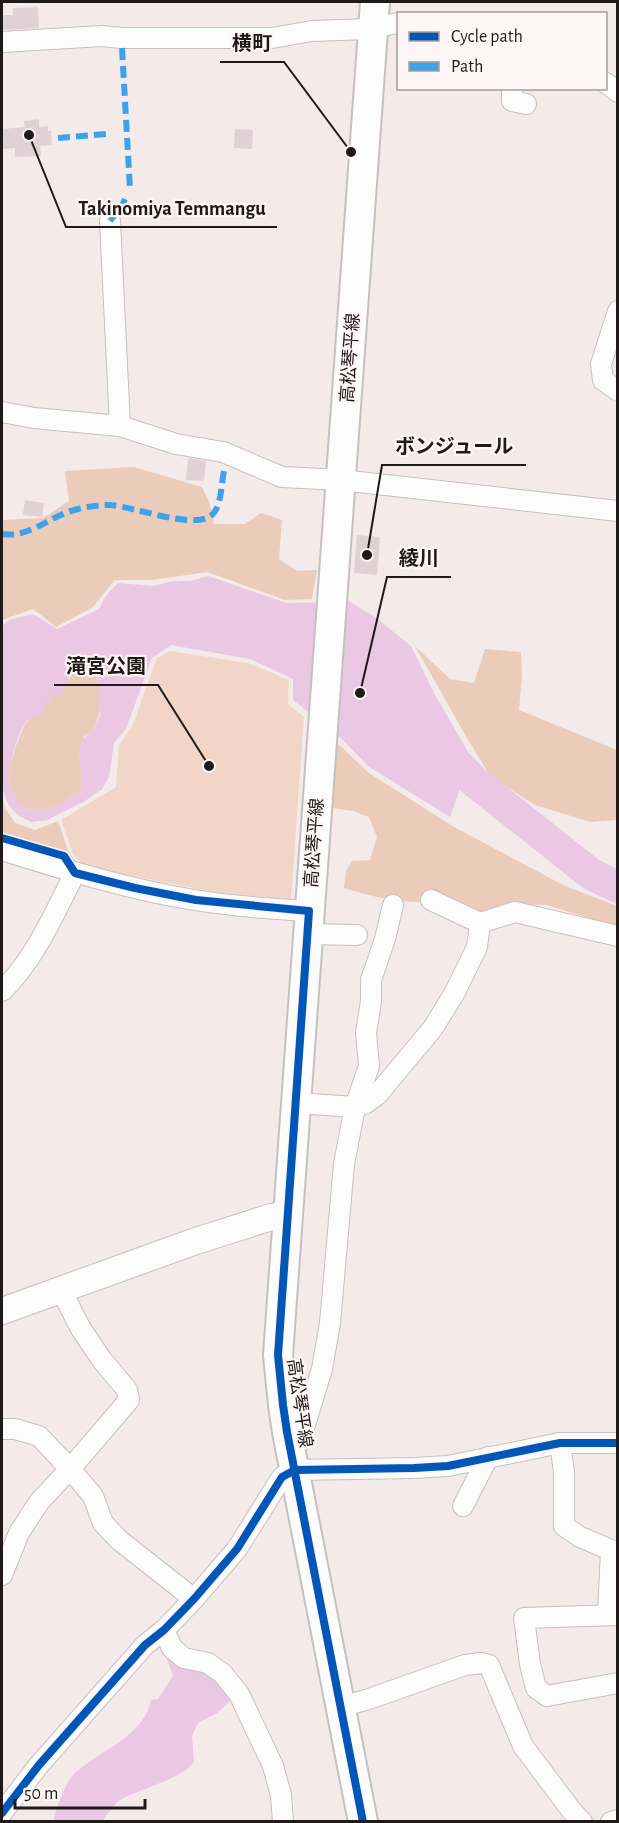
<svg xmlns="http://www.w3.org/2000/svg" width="619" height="1823" font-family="'Alegreya Sans','Noto Sans JP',sans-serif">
  <rect width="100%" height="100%" fill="#f4eaea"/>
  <polygon fill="#f1d6c7" points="170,651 248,663 289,680 288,704 304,717 291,900 213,892 84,866 73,854 61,820 116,787 119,745 132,727 157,658"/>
  <g fill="#ebcbb9">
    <polygon points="134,467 202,487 209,502 214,524 245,524 261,513 282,520 279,559 297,571 317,570 312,599 285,600 207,572 152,580 115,580 92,608 56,627 33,609 2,620 2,520 43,518 69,501 65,471"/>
    <polygon points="415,646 450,679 474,683 485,649 521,652 522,675 519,710 617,750 617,820 590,822 535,805 490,776 467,738"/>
    <path d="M 79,653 C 87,654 93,662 101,667 L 101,672 L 95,673 C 102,692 105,725 84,736 L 79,754 L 82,774 L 81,791 C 74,794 70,798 64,802 C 52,810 37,810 24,808 L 15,797 L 8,784 L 9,769 L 16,746 L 25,724 L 30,719 L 51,694 L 70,678 L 72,667 Z"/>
    <path d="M 337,743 L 369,773 L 454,827 L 565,886 L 617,906 L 617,927 L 547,905 L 511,904 L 483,913 L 426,891 L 422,902 C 394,902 370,896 344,888 L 346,871 L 352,861 L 370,860 L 377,837 L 369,817 L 353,811 L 332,808 Z"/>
    <polygon points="2,795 5,808 15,823 35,830 58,821 69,853 78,864 72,862 63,851 2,833"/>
  </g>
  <g fill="#eac7e2" fill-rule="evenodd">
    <path d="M 208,576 L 287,603 L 350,602 L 375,617 L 411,646 L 435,695 L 471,757 L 450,817 L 368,766 L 341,738 L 293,700 L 293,679 L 250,659 L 171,645 L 152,658 L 126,729 L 114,743 L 109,777 L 102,789 L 85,801 L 47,820 L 31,822 L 19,816 L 11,808 L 6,800 L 4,792 L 2,790 L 2,626 L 9,620 L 33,614 L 57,629 L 99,609 L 105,597 L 118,583 L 154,586 L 173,581 L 191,581 ZM 79,653 C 87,654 93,662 101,667 L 100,672 L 95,672 L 98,680 L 100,715 L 96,725 L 80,743 L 79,754 L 82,774 L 81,791 C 74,794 70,798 64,802 C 52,810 37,810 24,808 C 19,801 11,793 9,784 C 6,773 18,731 26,722 C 37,712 45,722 46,701 L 52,701 L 52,694 L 61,697 C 68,682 72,667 79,653 Z"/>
    <path d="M 163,1648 L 221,1680 L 233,1698 L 217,1713 L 198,1723 L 192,1736 L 194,1762 C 181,1780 140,1788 120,1800 C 113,1805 107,1815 102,1821 L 53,1822 C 56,1809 65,1784 73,1775 C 76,1771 80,1769 84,1766 C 108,1747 145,1733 151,1700 L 158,1699 L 173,1676 Z"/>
  </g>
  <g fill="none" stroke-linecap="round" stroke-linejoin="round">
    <polyline stroke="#eac7e2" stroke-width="32" points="436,743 475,782 591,874 618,887"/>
  </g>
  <g fill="#e0d1d6">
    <polygon points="38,7 39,28 2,30 2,15 13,15 13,8"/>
    <polygon points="39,119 39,127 48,126 48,131 51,131 52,145 40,146 41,156 15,157 15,148 2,149 2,129 25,127 24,121"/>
    <polygon points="235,129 253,130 252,149 234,148"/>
    <polygon points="188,458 206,461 204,481 186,480"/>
    <polygon points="25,500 44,503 42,517 23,515"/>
    <polygon points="357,535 380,537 377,575 354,573"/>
  </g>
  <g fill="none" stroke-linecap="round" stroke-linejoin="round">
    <defs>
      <g id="minor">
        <polyline points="2,42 102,36 122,38 272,38 312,31 368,29 398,23"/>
        <polyline points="606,83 618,92"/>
        <polyline points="512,88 512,101 526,104"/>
        <polyline points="110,221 120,426"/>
        <polyline points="618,311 601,364 603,380 618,391"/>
        <polyline points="2,412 34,418 120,426 176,444 223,452 282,477 341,480 618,511"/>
        <path d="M 2,850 C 65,870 128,889 194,900 C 232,906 271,909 309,911"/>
        <polyline points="480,923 515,912 618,936"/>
        <polyline points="308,934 357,935"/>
        <path d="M 2,991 C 34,961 55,912 75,873"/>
        <polyline points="296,1103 355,1107 366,1103 377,1095 433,1028 454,994 477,947 480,923 431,900"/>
        <polyline points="2,1429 15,1429 39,1436 70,1469 93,1496 103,1523 119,1540 194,1599"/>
        <polyline points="560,1443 564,1472 564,1526 580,1537 618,1553"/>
        <polyline points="290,1449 300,1441 322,1369 330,1323 344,1164 355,1107 369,1066 366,1033 371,1001 371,980 385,939 393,905"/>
        <polyline points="463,1506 488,1457"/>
        <polyline points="2,1575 19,1533 39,1502 70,1469 129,1400 127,1390 102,1360 81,1329 61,1290"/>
        <polyline points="608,1614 611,1551"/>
        <polyline points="618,1615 524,1618 530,1664 536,1688 547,1696 618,1683"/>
        <polyline points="164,1630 172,1648 184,1658 208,1663 223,1674 239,1694 273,1766 281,1795 283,1822"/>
        <polyline points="341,1707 369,1699 465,1665 481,1663 489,1665 523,1746 571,1810 582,1822"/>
        <polyline points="2,1813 39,1765 145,1645 164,1630 194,1599 237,1549 282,1477 295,1470 414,1468 448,1466 560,1443 618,1443"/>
        <polyline points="611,1822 618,1820"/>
      </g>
      <polyline id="tertiary" points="2,1311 193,1242 271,1217 287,1215"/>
      <polyline id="secondary" points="363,1822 287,1432 283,1405 278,1355 375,2"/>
    </defs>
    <use href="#minor" stroke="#c7c0c0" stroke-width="22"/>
    <use href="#tertiary" stroke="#c7c0c0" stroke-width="28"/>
    <use href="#secondary" stroke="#c7c0c0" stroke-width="32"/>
    <use href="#minor" stroke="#fdfcfc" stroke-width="20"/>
    <use href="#tertiary" stroke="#fdfcfc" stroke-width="26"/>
    <use href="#secondary" stroke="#fdfcfc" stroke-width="28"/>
    <g stroke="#3da2ea" stroke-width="6" stroke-dasharray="12 6" stroke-linecap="butt">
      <polyline points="122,48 130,189"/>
      <polyline points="58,138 106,134"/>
      <polyline points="110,221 122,206 125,199"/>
      <path d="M 2,534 C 26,537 40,524 61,515 C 76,508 94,505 110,505 C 135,507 188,528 209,517 C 222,510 221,484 224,471"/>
    </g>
    <defs>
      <g id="cycleway">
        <polyline points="2,838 64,856 75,873 135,888 196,900 309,911 278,1355 283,1405 287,1432 363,1822"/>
        <polyline points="2,1813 39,1765 145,1645 164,1630 194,1599 237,1549 282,1477 295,1470 414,1468 448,1466 560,1443 618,1443"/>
      </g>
    </defs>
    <use href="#cycleway" stroke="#fef6f6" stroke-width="11"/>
    <use href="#cycleway" stroke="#0057b8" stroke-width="8"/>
  </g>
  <g text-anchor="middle" stroke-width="4.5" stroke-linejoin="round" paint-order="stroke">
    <g font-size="18" fill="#1f1919" stroke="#fef6f6">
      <text transform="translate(350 358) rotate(-86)" y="6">高松琴平線</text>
      <text transform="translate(314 843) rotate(-86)" y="6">高松琴平線</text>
      <text transform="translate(300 1403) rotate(82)" y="6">高松琴平線</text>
    </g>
  </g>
  <path fill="none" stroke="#1f1919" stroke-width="2" d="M351 152L284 62H220M29 135L66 227H277M367 555L382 465H526M360 693L387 577H451M209 766L158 685H54"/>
  <g fill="#1f1919" stroke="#fef6f6" stroke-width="2">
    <circle cx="351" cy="152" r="6"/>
    <circle cx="29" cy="135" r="6"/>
    <circle cx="367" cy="555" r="6"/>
    <circle cx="360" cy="693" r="6"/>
    <circle cx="209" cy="766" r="6"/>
  </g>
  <g font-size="20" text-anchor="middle" font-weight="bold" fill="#1f1919" stroke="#fef6f6" stroke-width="4.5" stroke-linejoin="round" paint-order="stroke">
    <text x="252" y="50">横町</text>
    <text x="172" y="215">Takinomiya Temmangu</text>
    <text x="454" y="453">ボンジュール</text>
    <text x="419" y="565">綾川</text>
    <text x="106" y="673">滝宮公園</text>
  </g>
  <rect width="619" height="1823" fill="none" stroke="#1f1919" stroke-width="6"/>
  <rect x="397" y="12" width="210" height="78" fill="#fef6f6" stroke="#a59e9e" stroke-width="1.5"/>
  <rect x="409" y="32" width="30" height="9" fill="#0057b8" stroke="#a59e9e" stroke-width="1.5"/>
  <text x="451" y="42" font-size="18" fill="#1f1919">Cycle path</text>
  <rect x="409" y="62" width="30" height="9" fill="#3da2ea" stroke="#a59e9e" stroke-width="1.5"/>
  <text x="451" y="72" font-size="18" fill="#1f1919">Path</text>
  <path d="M15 1799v9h130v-9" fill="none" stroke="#1f1919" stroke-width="3"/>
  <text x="24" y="1799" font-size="18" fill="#1f1919" stroke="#fef6f6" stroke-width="4.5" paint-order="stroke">50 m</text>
</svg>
